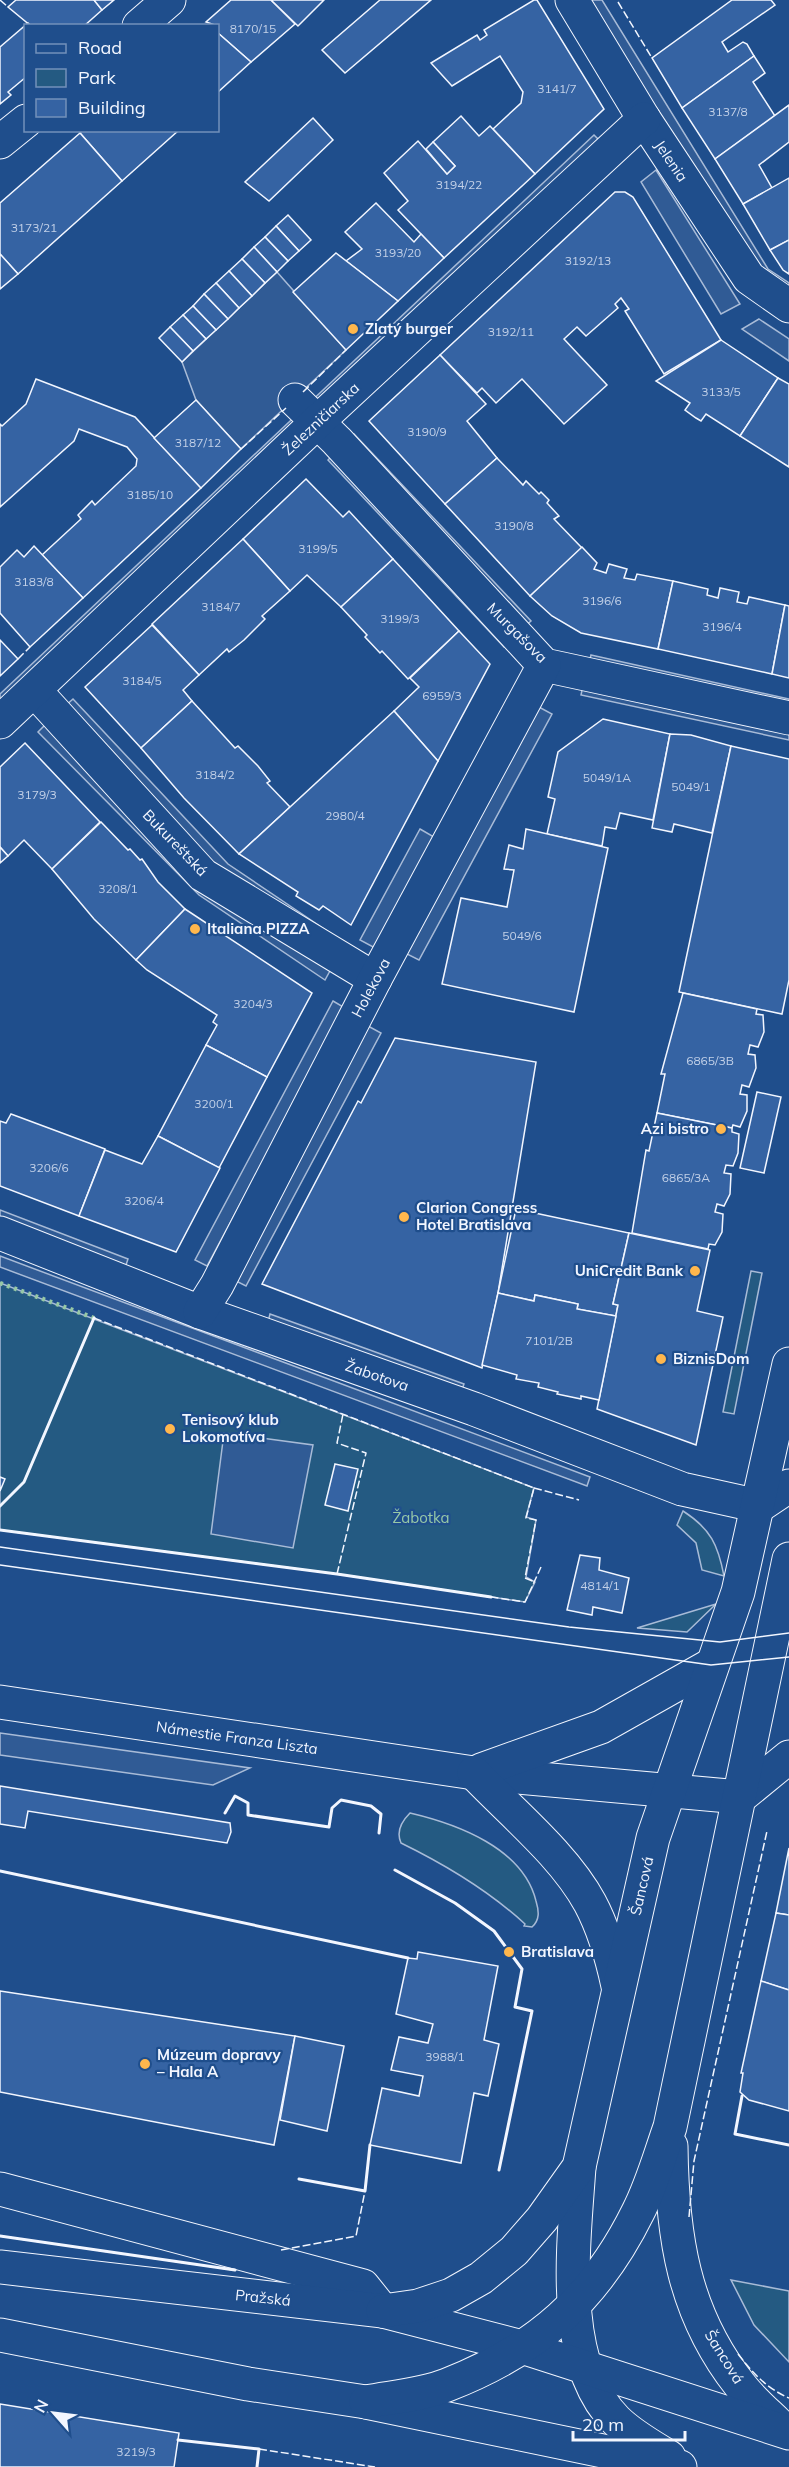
<svg xmlns="http://www.w3.org/2000/svg" width="789" height="2467" font-family="Mulish,sans-serif">
  <rect width="100%" height="100%" fill="#1f4e8c"/>
  <g fill="#245a82" stroke="#a8bbd7" stroke-width="1.5">
    <polygon points="751,1271 762,1273 734,1414 723,1412"/>
    <polygon points="0,1283 534,1488 526,1517 536,1520 526,1577 535,1582 525,1602 337,1574 0,1530"/>
    <path d="M 683,1511 C 711,1529 718,1545 724,1576 L 702,1570 L 696,1543 L 677,1525 Z"/>
    <polygon points="716,1604 687,1632 637,1628"/>
    <path d="M 410,1813 C 457,1824 523,1848 536,1901 C 539,1911 540,1920 532,1927 L 524,1926 L 525,1924 C 488,1890 446,1865 401,1843 C 396,1832 402,1821 410,1813 Z"/>
    <polygon points="731,2280 789,2291 789,2362 754,2325"/>
  </g>
  <g fill="#305b95" stroke="#a8bbd7" stroke-width="1.5">
    <polygon points="588,0 602,0 768,269 789,283 789,297 760,277"/>
    <polygon points="594,135 600,141 0,706 0,694"/>
    <polygon points="656,170 740,304 721,314 641,182"/>
    <polygon points="277,272 346,350 241,449 196,400 182,362"/>
    <polygon points="759,319 789,339 789,361 742,329"/>
    <polygon points="354,434 531,621 523,628 347,441"/>
    <polygon points="334,454 511,641 504,647 328,460"/>
    <polygon points="591,655 789,699 789,711 588,667"/>
    <polygon points="584,681 789,726 789,740 581,695"/>
    <polygon points="73,699 228,864 345,943 221,872 64,707"/>
    <polygon points="537,706 552,714 419,960 405,953"/>
    <polygon points="48,722 331,969 325,980 199,895 38,732"/>
    <polygon points="420,829 434,837 375,948 360,940"/>
    <polygon points="333,1001 345,1008 207,1266 195,1260"/>
    <polygon points="368,1026 381,1033 246,1286 232,1279"/>
    <polygon points="0,1210 128,1259 124,1271 0,1221"/>
    <polygon points="0,1256 590,1477 587,1486 0,1267"/>
    <polygon points="270,1314 464,1384 460,1395 267,1326"/>
    <polygon points="224,1433 313,1445 293,1548 211,1534"/>
    <polygon points="0,1733 250,1768 213,1785 0,1755"/>
  </g>
  <g fill="#3563a3" stroke="#f2f6ff" stroke-width="1.5">
    <polygon points="16,0 94,0 102,10 84,26 31,26 8,7"/>
    <polygon points="94,0 114,0 102,10"/>
    <polygon points="231,0 271,0 295,24 251,62 218,33 218,26 206,22"/>
    <polygon points="271,0 324,0 298,26"/>
    <polygon points="380,0 431,0 345,73 322,50"/>
    <polygon points="534,0 537,0 604,109 535,174 493,129 521,103 523,92 500,56 452,86 431,63 477,35 480,40 487,35 484,30"/>
    <polygon points="732,0 771,0 775,5 722,42 728,52 743,42 747,44 754,56 682,108 652,58"/>
    <polygon points="28,23 31,26 26,26 26,77 8,92 11,95 0,104 0,47"/>
    <polygon points="218,33 251,62 218,92"/>
    <polygon points="754,56 765,73 753,82 775,116 715,159 682,108"/>
    <polygon points="789,105 789,142 759,165 772,188 743,204 715,159"/>
    <polygon points="461,116 479,136 490,126 535,174 444,258 398,210 408,201 384,173 418,141 447,174 455,166 433,142"/>
    <polygon points="313,118 333,140 269,201 245,182"/>
    <polygon points="82,130 179,130 122,181 80,133"/>
    <polygon points="80,133 122,181 18,274 0,254 0,203"/>
    <polygon points="433,142 455,166 447,174 426,149"/>
    <polygon points="789,178 789,240 770,250 743,204"/>
    <polygon points="615,192 625,192 633,197 721,340 664,374 625,311 629,309 621,298 615,304 618,308 586,336 577,327 564,339 607,385 564,424 522,379 496,403 482,388 477,393 440,355"/>
    <polygon points="376,203 414,242 421,234 444,258 398,301 346,261 362,249 345,232"/>
    <polygon points="288,215 311,240 299,251 276,226"/>
    <polygon points="276,226 299,251 288,261 265,237"/>
    <polygon points="265,237 288,261 277,272 254,247"/>
    <polygon points="789,240 789,274 783,270 770,250"/>
    <polygon points="254,247 277,272 265,283 242,259"/>
    <polygon points="336,253 398,301 346,350 293,292"/>
    <polygon points="0,254 18,274 0,289"/>
    <polygon points="242,259 265,283 252,296 229,271"/>
    <polygon points="229,271 252,296 239,308 216,283"/>
    <polygon points="216,283 239,308 228,319 204,294"/>
    <polygon points="204,294 228,319 216,330 193,306"/>
    <polygon points="193,306 216,330 206,339 183,315"/>
    <polygon points="183,315 206,339 193,351 170,327"/>
    <polygon points="170,327 193,351 182,362 159,338"/>
    <polygon points="721,340 778,378 740,436 706,414 701,421 696,418 685,410 690,403 656,381"/>
    <polygon points="440,355 486,404 467,421 497,458 445,504 369,421"/>
    <polygon points="778,378 789,384 789,467 740,436"/>
    <polygon points="36,379 135,417 201,488 83,598 42,555 81,519 78,515 92,501 95,505 136,466 137,459 127,447 79,429 74,441 0,507 0,424 2,426 26,404"/>
    <polygon points="196,400 241,449 201,488 154,438"/>
    <polygon points="497,458 523,485 526,481 539,494 541,492 549,500 547,503 559,516 554,519 582,548 530,596 445,504"/>
    <polygon points="306,479 343,517 349,511 393,559 341,607 307,575 290,591 243,539"/>
    <polygon points="243,539 290,591 262,616 265,619 244,640 229,652 227,649 199,675 152,624"/>
    <polygon points="34,546 83,598 30,647 0,613 0,567 17,550 24,557"/>
    <polygon points="582,547 597,563 594,569 606,573 609,564 627,569 624,578 635,580 637,574 673,581 658,649 581,633 552,616 530,596"/>
    <polygon points="393,559 459,631 408,679 382,651 380,653 365,637 367,635 341,607"/>
    <polygon points="673,581 708,589 707,595 718,598 720,588 739,592 737,602 747,604 749,597 785,605 772,674 658,649"/>
    <polygon points="785,605 789,606 789,678 772,674"/>
    <polygon points="152,625 199,675 183,690 192,701 141,748 85,687"/>
    <polygon points="459,631 490,664 438,761 394,711 419,687 410,678"/>
    <polygon points="0,640 18,659 0,676"/>
    <polygon points="192,701 235,748 238,746 258,766 270,781 267,783 290,807 239,854 184,798 141,748"/>
    <polygon points="394,711 438,761 351,925 323,906 319,910 296,896 298,892 239,854"/>
    <polygon points="603,719 670,734 653,820 620,813 616,829 605,827 602,846 547,834 555,799 548,797 558,752"/>
    <polygon points="670,734 691,735 731,746 712,833 674,824 672,832 652,828"/>
    <polygon points="25,743 100,822 52,869 24,840 8,856 0,847 0,767"/>
    <polygon points="731,746 789,759 789,980 782,1014 679,992"/>
    <polygon points="101,822 128,850 130,849 140,860 142,859 158,882 185,909 136,960 94,919 52,869"/>
    <polygon points="526,829 608,848 574,1012 442,984 461,898 507,907 514,870 504,869 509,845 523,849"/>
    <polygon points="0,847 8,856 0,863"/>
    <polygon points="185,909 312,993 267,1077 206,1045 217,1025 213,1022 217,1015 147,970 136,960"/>
    <polygon points="683,993 757,1009 756,1014 763,1015 764,1032 758,1047 750,1045 748,1054 755,1055 756,1068 749,1087 742,1085 740,1094 747,1095 747,1111 740,1127 733,1125 732,1128 657,1113 665,1074 661,1074"/>
    <polygon points="395,1038 536,1062 498,1293 482,1368 262,1284 358,1101 361,1103"/>
    <polygon points="206,1045 267,1077 219,1168 158,1136"/>
    <polygon points="757,1092 781,1097 764,1173 740,1168"/>
    <polygon points="657,1113 732,1128 732,1132 739,1134 738,1153 733,1166 726,1165 724,1173 731,1174 730,1194 724,1206 717,1204 715,1212 723,1214 722,1232 715,1245 709,1244 708,1249 632,1233 646,1150 649,1151"/>
    <polygon points="11,1114 105,1149 79,1216 0,1186 0,1121 6,1123"/>
    <polygon points="158,1136 220,1168 176,1252 79,1216 105,1150 142,1164"/>
    <polygon points="516,1209 629,1233 613,1304 618,1305 616,1316 577,1309 578,1304 535,1295 534,1301 498,1293"/>
    <polygon points="629,1233 710,1250 697,1311 723,1317 696,1445 597,1409 618,1305 613,1304"/>
    <polygon points="498,1293 534,1301 535,1295 578,1304 577,1309 616,1316 599,1400 581,1396 581,1399 557,1394 558,1392 538,1387 539,1383 516,1379 517,1375 482,1365"/>
    <polygon points="335,1464 358,1469 348,1511 325,1505"/>
    <polygon points="0,1477 5,1479 0,1491"/>
    <polygon points="580,1555 600,1558 599,1570 629,1578 622,1613 593,1607 592,1615 567,1610"/>
    <polygon points="0,1786 230,1823 231,1832 227,1843 28,1811 25,1828 0,1824"/>
    <polygon points="789,1848 789,1915 776,1913"/>
    <polygon points="776,1913 789,1915 789,1990 761,1981"/>
    <polygon points="418,1952 498,1966 484,2040 499,2044 488,2096 474,2093 461,2163 370,2145 382,2088 419,2096 423,2076 391,2070 399,2037 428,2043 433,2024 396,2014 408,1958 417,1959"/>
    <polygon points="761,1981 789,1990 789,2111 749,2100 740,2092 743,2073 741,2073"/>
    <polygon points="0,1991 295,2036 274,2145 0,2092"/>
    <polygon points="295,2036 344,2046 327,2131 280,2120"/>
    <polygon points="0,2404 179,2433 174,2467 0,2467"/>
  </g>
  <g fill="none" stroke-linecap="round" stroke-linejoin="round">
    <defs>
      <g id="minor">
        <polyline points="572,0 644,119 749,278 789,306"/>
        <polyline points="139,26 169,0"/>
        <polyline points="0,142 26,121"/>
        <polyline points="295,400 337,441 544,665 789,718"/>
        <polyline points="35,691 203,875 375,979"/>
        <polyline points="0,722 317,422 644,119"/>
        <polyline points="0,1233 200,1312 474,1409 682,1489 759,1506 789,1486"/>
        <polyline points="200,1312 217,1285 375,979 544,665"/>
        <polyline points="0,1702 474,1773 740,1797 789,1757"/>
        <polyline points="481,1770 601,1727 711,1665"/>
        <path d="M 474,1773 C 512,1813 564,1855 590,1903 C 604,1929 612,1958 618,1986"/>
        <polyline points="0,2189 363,2286 383,2311"/>
      </g>
      <g id="major">
        <path d="M 671,2146 C 672,2235 683,2313 740,2385 C 752,2401 768,2414 782,2428"/>
        <path d="M 579,2167 C 574,2242 558,2362 616,2420 C 631,2435 651,2446 669,2457"/>
        <polyline points="0,2267 383,2311 522,2347 789,2433"/>
        <polyline points="383,2311 418,2306 451,2295 481,2278 514,2251 542,2219 579,2167 653,1838 738,1592 789,1364"/>
        <polyline points="0,2335 248,2384 366,2402 680,2467"/>
        <path d="M 366,2402 C 393,2397 422,2395 447,2385 C 537,2350 595,2299 638,2212 C 652,2185 660,2155 670,2127 L 789,1559"/>
      </g>
    </defs>
    <use href="#minor" stroke="#f2f6ff" stroke-width="35"/>
    <use href="#major" stroke="#f2f6ff" stroke-width="35"/>
    <use href="#minor" stroke="#1f4e8c" stroke-width="33"/>
    <use href="#major" stroke="#1f4e8c" stroke-width="33"/>
    <g stroke="#f2f6ff" stroke-width="1.5">
      <polyline points="0,1547 569,1627 720,1642 789,1633"/>
      <polyline points="0,1565 711,1665 789,1657"/>
    </g>
    <polyline stroke="#97c8a6" stroke-width="4.5" stroke-dasharray="3 4.5" stroke-linecap="butt" points="0,1283 94,1318"/>
    <g stroke="#f2f6ff" stroke-width="1.5" stroke-dasharray="8 3" stroke-linecap="butt">
      <polyline points="0,0 8,7"/>
      <polyline points="618,2 652,58"/>
      <polyline points="303,392 346,350"/>
      <polyline points="241,449 286,408"/>
      <polyline points="18,659 30,647"/>
      <polyline points="94,1318 534,1488 526,1518 536,1520 525,1578 535,1582"/>
      <polyline points="534,1488 579,1500"/>
      <polyline points="0,1530 337,1574 525,1602 541,1567"/>
      <polyline points="337,1574 366,1453 337,1443 343,1414"/>
      <polyline points="689,2217 694,2161 767,1831"/>
      <polyline points="0,2236 234,2270"/>
      <polyline points="281,2250 356,2236 365,2191"/>
      <path d="M 738,2354 C 753,2373 766,2388 789,2398"/>
      <polyline points="259,2449 375,2467"/>
    </g>
    <g stroke="#f2f6ff" stroke-width="3">
      <polyline points="0,1506 24,1482 94,1318"/>
      <polyline points="0,1530 337,1574 491,1597"/>
      <polyline points="225,1813 235,1796 248,1803 248,1815 329,1827 332,1808 341,1800 371,1806 381,1814 379,1833"/>
      <polyline points="395,1870 455,1903 494,1931 522,1969 515,2007 532,2011 499,2170"/>
      <polyline points="0,1871 408,1958"/>
      <polyline points="742,2096 735,2134 789,2145"/>
      <polyline points="299,2179 365,2191 370,2145"/>
      <polyline points="0,2236 235,2270"/>
      <polyline points="178,2440 259,2449 257,2467"/>
    </g>
  </g>
  <g fill="#ffb74d" stroke="#1f4e8c" stroke-width="2">
    <circle cx="353" cy="329" r="6"/>
    <circle cx="195" cy="929" r="6"/>
    <circle cx="721" cy="1129" r="6"/>
    <circle cx="404" cy="1217" r="6"/>
    <circle cx="695" cy="1271" r="6"/>
    <circle cx="661" cy="1359" r="6"/>
    <circle cx="170" cy="1429" r="6"/>
    <circle cx="509" cy="1952" r="6"/>
    <circle cx="145" cy="2064" r="6"/>
  </g>
  <g text-anchor="middle" stroke-width="4.5" stroke-linejoin="round" paint-order="stroke">
    <g font-size="12" fill="#c3d1e8">
      <text x="253" y="33">8170/15</text>
      <text x="557" y="93">3141/7</text>
      <text x="728" y="116">3137/8</text>
      <text x="459" y="189">3194/22</text>
      <text x="34" y="232">3173/21</text>
      <text x="398" y="257">3193/20</text>
      <text x="588" y="265">3192/13</text>
      <text x="511" y="336">3192/11</text>
      <text x="721" y="396">3133/5</text>
      <text x="427" y="436">3190/9</text>
      <text x="198" y="447">3187/12</text>
      <text x="150" y="499">3185/10</text>
      <text x="514" y="530">3190/8</text>
      <text x="318" y="553">3199/5</text>
      <text x="34" y="586">3183/8</text>
      <text x="602" y="605">3196/6</text>
      <text x="221" y="611">3184/7</text>
      <text x="400" y="623">3199/3</text>
      <text x="722" y="631">3196/4</text>
      <text x="142" y="685">3184/5</text>
      <text x="442" y="700">6959/3</text>
      <text x="215" y="779">3184/2</text>
      <text x="607" y="782">5049/1A</text>
      <text x="691" y="791">5049/1</text>
      <text x="37" y="799">3179/3</text>
      <text x="345" y="820">2980/4</text>
      <text x="118" y="893">3208/1</text>
      <text x="522" y="940">5049/6</text>
      <text x="253" y="1008">3204/3</text>
      <text x="710" y="1065">6865/3B</text>
      <text x="214" y="1108">3200/1</text>
      <text x="49" y="1172">3206/6</text>
      <text x="686" y="1182">6865/3A</text>
      <text x="144" y="1205">3206/4</text>
      <text x="549" y="1345">7101/2B</text>
      <text x="600" y="1590">4814/1</text>
      <text x="445" y="2061">3988/1</text>
      <text x="136" y="2456">3219/3</text>
    </g>
    <g font-size="15" fill="#f2f6ff" stroke="#1f4e8c">
      <text transform="translate(671 161) rotate(56)" y="5">Jelenia</text>
      <text transform="translate(321 419) rotate(-43)" y="5">Železničiarska</text>
      <text transform="translate(517 633) rotate(45)" y="5">Murgašova</text>
      <text transform="translate(175 843) rotate(46)" y="5">Bukureštská</text>
      <text transform="translate(371 988) rotate(-62)" y="5">Holekova</text>
      <text transform="translate(377 1376) rotate(19)" y="5">Žabotova</text>
      <text transform="translate(237 1738) rotate(8)" y="5">Námestie Franza Liszta</text>
      <text transform="translate(642 1886) rotate(-77)" y="5">Šancová</text>
      <text transform="translate(263 2298) rotate(6)" y="5">Pražská</text>
      <text transform="translate(724 2357) rotate(58)" y="5">Šancová</text>
    </g>
    <g font-size="15" font-weight="bold" fill="#f2f6ff" stroke="#1f4e8c" text-anchor="start">
      <text x="365" y="334">Zlatý burger</text>
      <text x="207" y="934">Italiana PIZZA</text>
      <text x="709" y="1134" text-anchor="end">Azi bistro</text>
      <text x="416" y="1213">Clarion Congress<tspan x="416" dy="17">Hotel Bratislava</tspan></text>
      <text x="683" y="1276" text-anchor="end">UniCredit Bank</text>
      <text x="673" y="1364">BiznisDom</text>
      <text x="182" y="1425">Tenisový klub<tspan x="182" dy="17">Lokomotíva</tspan></text>
      <text x="521" y="1957">Bratislava</text>
      <text x="157" y="2060">Múzeum dopravy<tspan x="157" dy="17">– Hala A</tspan></text>
    </g>
    <g font-size="15" fill="#97c8a6" stroke="#1f4e8c">
      <text x="421" y="1523">Žabotka</text>
    </g>
  </g>
  <rect x="24" y="24" width="195" height="108" fill="#1f4e8c" stroke="#7391ba" stroke-width="1.5"/>
  <rect x="36" y="44" width="30" height="9" fill="#1f4e8c" stroke="#7391ba" stroke-width="1.5"/>
  <text x="78" y="54" font-size="18" fill="#f2f6ff">Road</text>
  <rect x="36" y="69" width="30" height="18" fill="#245a82" stroke="#7391ba" stroke-width="1.5"/>
  <text x="78" y="84" font-size="18" fill="#f2f6ff">Park</text>
  <rect x="36" y="99" width="30" height="18" fill="#3563a3" stroke="#7391ba" stroke-width="1.5"/>
  <text x="78" y="114" font-size="18" fill="#f2f6ff">Building</text>
  <g transform="translate(54 2413) rotate(298)" stroke="#1f4e8c" stroke-width="4.5" paint-order="stroke">
  <path d="M0-4.5L10 22L0 15L-10 22Z" fill="#f2f6ff"/>
  <text y="-9" font-size="16" font-weight="bold" text-anchor="middle" fill="#f2f6ff">N</text>
  </g>
  <path d="M573 2431v9h112v-9" fill="none" stroke="#f2f6ff" stroke-width="3"/>
  <text x="582" y="2431" font-size="18" fill="#f2f6ff" stroke="#1f4e8c" stroke-width="4.5" paint-order="stroke">20 m</text>
</svg>
